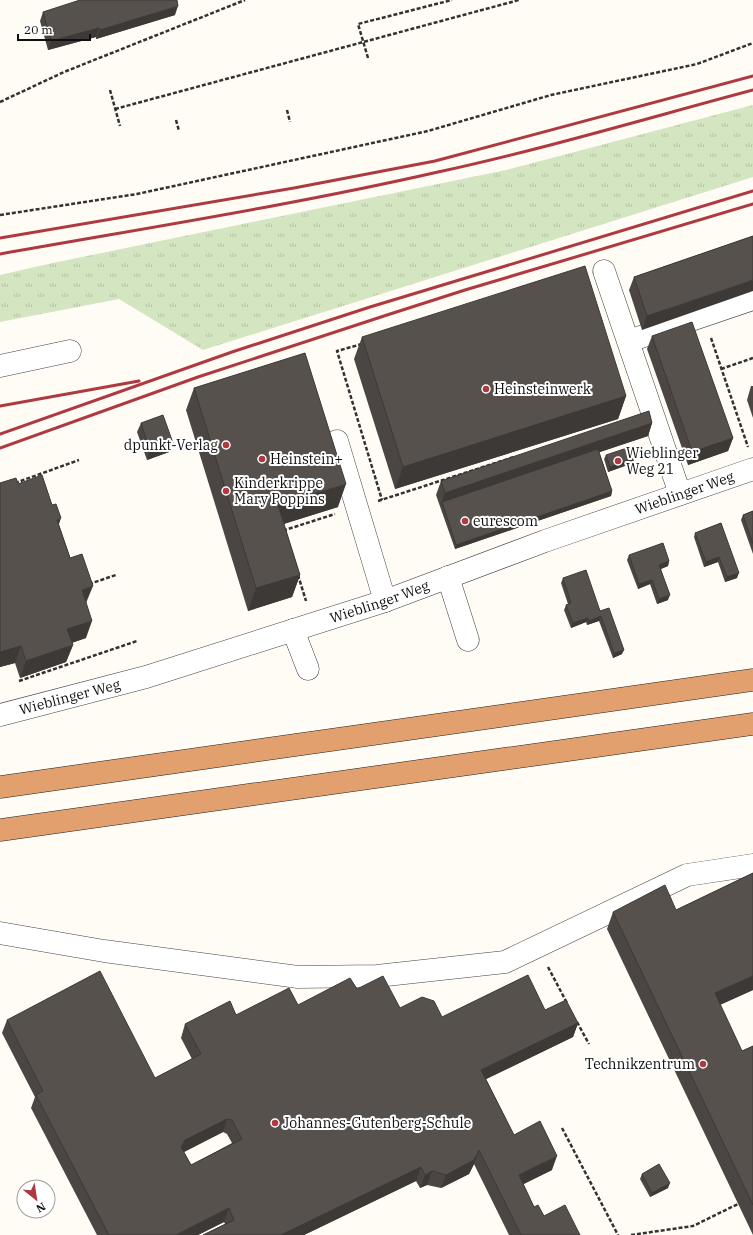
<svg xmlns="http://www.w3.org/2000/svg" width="753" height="1235" font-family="'IBM Plex Serif',serif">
  <defs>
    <pattern id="grass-tufts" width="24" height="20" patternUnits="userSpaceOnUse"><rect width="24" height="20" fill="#d4e5c1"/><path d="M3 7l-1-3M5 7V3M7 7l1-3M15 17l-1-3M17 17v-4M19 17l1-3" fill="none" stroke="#b5c3a5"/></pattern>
  </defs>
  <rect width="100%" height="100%" fill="#fefcf4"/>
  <polygon fill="url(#grass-tufts)" points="753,105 753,177 203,350 119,299 0,322 0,275 48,264 506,170"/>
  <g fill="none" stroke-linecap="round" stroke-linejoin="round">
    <defs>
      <g id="minor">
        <polyline points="604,271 680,494"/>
        <polyline points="629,341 753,299"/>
        <polyline points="0,366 70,351"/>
        <polyline points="337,441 385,601"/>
        <polyline points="448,577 468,640"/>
        <polyline points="293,630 308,669"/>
        <path id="s1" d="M 0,715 L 146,677 L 385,601 L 545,541 L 753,469"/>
        <polyline points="0,933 104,951 298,977 377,976 505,962 687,875 753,865"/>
      </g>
      <g id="highway">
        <polyline points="0,787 753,680"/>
        <polyline points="0,830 753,724"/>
      </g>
    </defs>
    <use href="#minor" stroke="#434343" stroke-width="23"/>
    <use href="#highway" stroke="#212121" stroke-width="23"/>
    <g stroke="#323232" stroke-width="2.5" stroke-dasharray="4 2" stroke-linecap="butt">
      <polyline points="368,58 358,24 452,0"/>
      <polyline points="110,90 120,126"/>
      <polyline points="0,102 64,72 245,0"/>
      <polyline points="115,109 519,0"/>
      <polyline points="287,110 290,122"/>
      <polyline points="176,120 179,131"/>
      <polyline points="0,215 137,194 428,131 551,95 697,64 753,43"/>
      <polyline points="711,338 748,447"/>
      <polyline points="362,344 337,351 382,500"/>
      <polyline points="721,369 753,358"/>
      <polyline points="15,483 79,460"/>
      <polyline points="378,501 514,457"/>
      <polyline points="285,532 285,530 335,514"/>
      <polyline points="298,575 306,601"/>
      <polyline points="89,584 116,575"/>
      <polyline points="19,681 137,641"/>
      <polyline points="548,967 567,1003"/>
      <polyline points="577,1022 589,1044"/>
      <polyline points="562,1128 618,1235"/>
      <polyline points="631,1235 693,1226 740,1203"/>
    </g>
    <use href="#minor" stroke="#fff" stroke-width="22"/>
    <use href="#highway" stroke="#e2a06e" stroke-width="22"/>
    <g stroke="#af3941" stroke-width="3">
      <polyline points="0,238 294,188 435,161 753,76"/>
      <path d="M 0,254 C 146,228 293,205 438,172 C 544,149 648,118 753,90"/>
      <polyline points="0,406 139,381"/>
      <polyline points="0,434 232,352 370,307 753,191"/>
      <polyline points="0,448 198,377 387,315 465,290 753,204"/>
    </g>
  </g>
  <g fill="#4b4643" fill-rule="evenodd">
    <polygon points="43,12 175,15 96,39 96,37 48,50 40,21"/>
    <polygon points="753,236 642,330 629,290 634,277"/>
    <polygon points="652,336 733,438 728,451 688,465 647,349"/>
    <polygon points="362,337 626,396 618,419 395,489 354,359"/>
    <polygon points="751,386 753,386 753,418 747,400"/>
    <polygon points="194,388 338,507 284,524 300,575 292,597 248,611 186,410"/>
    <polygon points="141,423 173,443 169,452 147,460 137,432"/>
    <polygon points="652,423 648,436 599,452 612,491 611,496 455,549 436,495 441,481"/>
    <polygon points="606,455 634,458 633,463 608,472 604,459"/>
    <polygon points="0,483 18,484 59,525 86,603 86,638 72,643 73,645 66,662 20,678 15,663 0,667"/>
    <polygon points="753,511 753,554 741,520 743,515"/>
    <polygon points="721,523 737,578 725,582 718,562 704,567 694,537 695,533"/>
    <polygon points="629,555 669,561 668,566 661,569 668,600 657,604 650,584 638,589 627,560"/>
    <polygon points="563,578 600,611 622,654 613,658 599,621 587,625 586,622 571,628 564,610 566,605 568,604 561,583"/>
    <polygon points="753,873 753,990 720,1005 742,1051 753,1046 753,1235 607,929 613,912 676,910"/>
    <path d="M 357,989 L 400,1008 L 442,1017 L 545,1010 L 578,1023 L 573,1037 L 486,1079 L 514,1135 L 552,1170 L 523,1184 L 534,1207 L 544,1216 L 580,1235 L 509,1235 L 474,1164 L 469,1174 L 441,1188 L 427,1185 L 420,1188 L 416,1181 L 304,1235 L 203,1235 L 225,1224 L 224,1222 L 198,1235 L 97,1235 L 31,1108 L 35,1097 L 2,1033 L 7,1020 L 155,1078 L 192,1059 L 181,1038 L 185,1024 L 298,1005 ZM 223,1132 L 227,1134 L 232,1143 L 191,1165 L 184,1152 Z"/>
    <polygon points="642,1174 668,1188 650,1197 640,1179"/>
  </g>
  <g fill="#3d3937">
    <polygon points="178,6 175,15 96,39 100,30"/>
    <polygon points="99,28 96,37 48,50 51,41"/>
    <polygon points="753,280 753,291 642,330 647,316"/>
    <polygon points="626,396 618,419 395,489 403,467"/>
    <polygon points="652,423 648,436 443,505 442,502 440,506 445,493"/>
    <polygon points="733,438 728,451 688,465 692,452"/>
    <polygon points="173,443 169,452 147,460 150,451"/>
    <polygon points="634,458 633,463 608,472 610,467"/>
    <polygon points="346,484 338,507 270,528 278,505"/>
    <polygon points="612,491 611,496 455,549 456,545"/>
    <polygon points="61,518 55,536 57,520"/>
    <polygon points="719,557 718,562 704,567 706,562"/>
    <polygon points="669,561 668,566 658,570 659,565"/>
    <polygon points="739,573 737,578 725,582 727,577"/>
    <polygon points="300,575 292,597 248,611 256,588"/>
    <polygon points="652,580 650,584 638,589 639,584"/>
    <polygon points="93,586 86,603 82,590"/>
    <polygon points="670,595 668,600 657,604 659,599"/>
    <polygon points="601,616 599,621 587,625 589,621"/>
    <polygon points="588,618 586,622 571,628 573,623"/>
    <polygon points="92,621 86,638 61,646 67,629"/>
    <polygon points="73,645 66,662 20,678 26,661"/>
    <polygon points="21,646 15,663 0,667 0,652"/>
    <polygon points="624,650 622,654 613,658 614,653"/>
    <polygon points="753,976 753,990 708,1010 715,993"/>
    <polygon points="578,1023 573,1037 476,1084 481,1070"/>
    <polygon points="227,1119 223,1132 180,1154 181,1147 185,1140"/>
    <polygon points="479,1150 474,1164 469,1174 441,1188 446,1175"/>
    <polygon points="557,1156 552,1170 514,1189 519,1175"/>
    <polygon points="421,1167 416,1181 304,1235 281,1235"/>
    <polygon points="432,1171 427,1185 420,1188 425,1175"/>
    <polygon points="670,1183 668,1188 650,1197 652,1193"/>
    <polygon points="229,1208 224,1222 198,1235 176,1235"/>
  </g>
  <g fill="#57514e" stroke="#3d3937" fill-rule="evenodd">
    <polygon points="80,0 177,0 178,6 100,30 99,28 51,41 43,12"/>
    <polygon points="753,236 753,280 647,316 634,277"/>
    <polygon points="585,266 626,396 403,467 362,337"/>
    <polygon points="692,322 733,438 692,452 652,336"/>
    <polygon points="305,353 346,484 278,505 300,575 256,588 194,388"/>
    <polygon points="649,411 652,423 445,493 441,481"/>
    <polygon points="163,415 173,443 150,451 141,423"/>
    <polygon points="630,447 634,458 610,467 606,455"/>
    <polygon points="598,449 612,491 456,545 442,502"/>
    <polygon points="42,475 52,505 56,504 61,518 57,520 70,558 82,554 93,586 82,590 92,621 67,629 73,645 26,661 21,646 0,652 0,483 16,478 18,484"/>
    <polygon points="753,511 753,544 743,515"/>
    <polygon points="721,523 739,573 727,577 719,557 706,562 695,533"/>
    <polygon points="663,543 669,561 659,565 670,595 659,599 652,580 639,584 629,555"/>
    <polygon points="586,570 600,611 609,608 624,650 614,653 601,616 589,621 588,618 573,623 566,605 571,603 563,578"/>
    <polygon points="753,873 753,976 715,993 742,1051 753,1046 753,1205 613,912 665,885 676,910"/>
    <path d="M 100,971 L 155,1078 L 201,1054 L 185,1024 L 230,1001 L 236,1015 L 289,988 L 298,1005 L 350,978 L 357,989 L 383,976 L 400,1008 L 422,997 L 434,1001 L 442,1017 L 528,975 L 545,1010 L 566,1000 L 578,1023 L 481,1070 L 514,1135 L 540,1121 L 557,1156 L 519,1175 L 534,1207 L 538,1205 L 544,1216 L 565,1205 L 580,1235 L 521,1235 L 479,1150 L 474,1160 L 446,1175 L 432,1171 L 425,1175 L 421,1167 L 281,1235 L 203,1235 L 234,1220 L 229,1208 L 176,1235 L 109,1235 L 36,1095 L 43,1091 L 7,1020 ZM 227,1119 L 232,1120 L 242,1139 L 191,1165 L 181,1147 L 185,1140 Z"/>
    <polygon points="659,1164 670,1183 652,1193 642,1174"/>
  </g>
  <g fill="#af3941" stroke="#fff" stroke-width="1.5">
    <circle cx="486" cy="389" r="4"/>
    <circle cx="226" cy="445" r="4"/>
    <circle cx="262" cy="459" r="4"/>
    <circle cx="618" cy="461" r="4"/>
    <circle cx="226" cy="491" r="4"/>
    <circle cx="465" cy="521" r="4"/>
    <circle cx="703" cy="1064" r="4"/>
    <circle cx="275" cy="1123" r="4"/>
  </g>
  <g text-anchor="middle" stroke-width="4" stroke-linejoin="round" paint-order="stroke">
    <g font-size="14" fill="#101010" stroke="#fff" text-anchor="start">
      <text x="494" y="394">Heinsteinwerk</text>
      <text x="218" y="450" text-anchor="end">dpunkt-Verlag</text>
      <text x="626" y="458">Wieblinger<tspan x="626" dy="16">Weg 21</tspan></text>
      <text x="270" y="464">Heinstein+</text>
      <text x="234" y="488">Kinderkrippe<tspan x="234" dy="16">Mary Poppins</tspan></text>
      <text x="473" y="526">eurescom</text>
      <text x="695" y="1069" text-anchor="end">Technikzentrum</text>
      <text x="283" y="1128">Johannes-Gutenberg-Schule</text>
    </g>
    <g font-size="14" fill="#101010" stroke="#fff">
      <text dy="5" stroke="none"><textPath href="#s1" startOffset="720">Wieblinger Weg</textPath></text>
      <text dy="5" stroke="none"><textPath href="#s1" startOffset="396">Wieblinger Weg</textPath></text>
      <text dy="5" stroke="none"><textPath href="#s1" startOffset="72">Wieblinger Weg</textPath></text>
    </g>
  </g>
  <g transform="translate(36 1199) rotate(150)"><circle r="19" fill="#ffffff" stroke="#9f9f9f"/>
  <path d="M0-3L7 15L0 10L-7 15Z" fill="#af3941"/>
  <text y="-6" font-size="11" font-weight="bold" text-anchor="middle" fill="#101010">N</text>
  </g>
  <path d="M18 34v6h72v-6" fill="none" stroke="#101010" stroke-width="2"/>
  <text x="24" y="34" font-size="12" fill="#101010" stroke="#ffffff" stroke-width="3" paint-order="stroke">20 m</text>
</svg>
